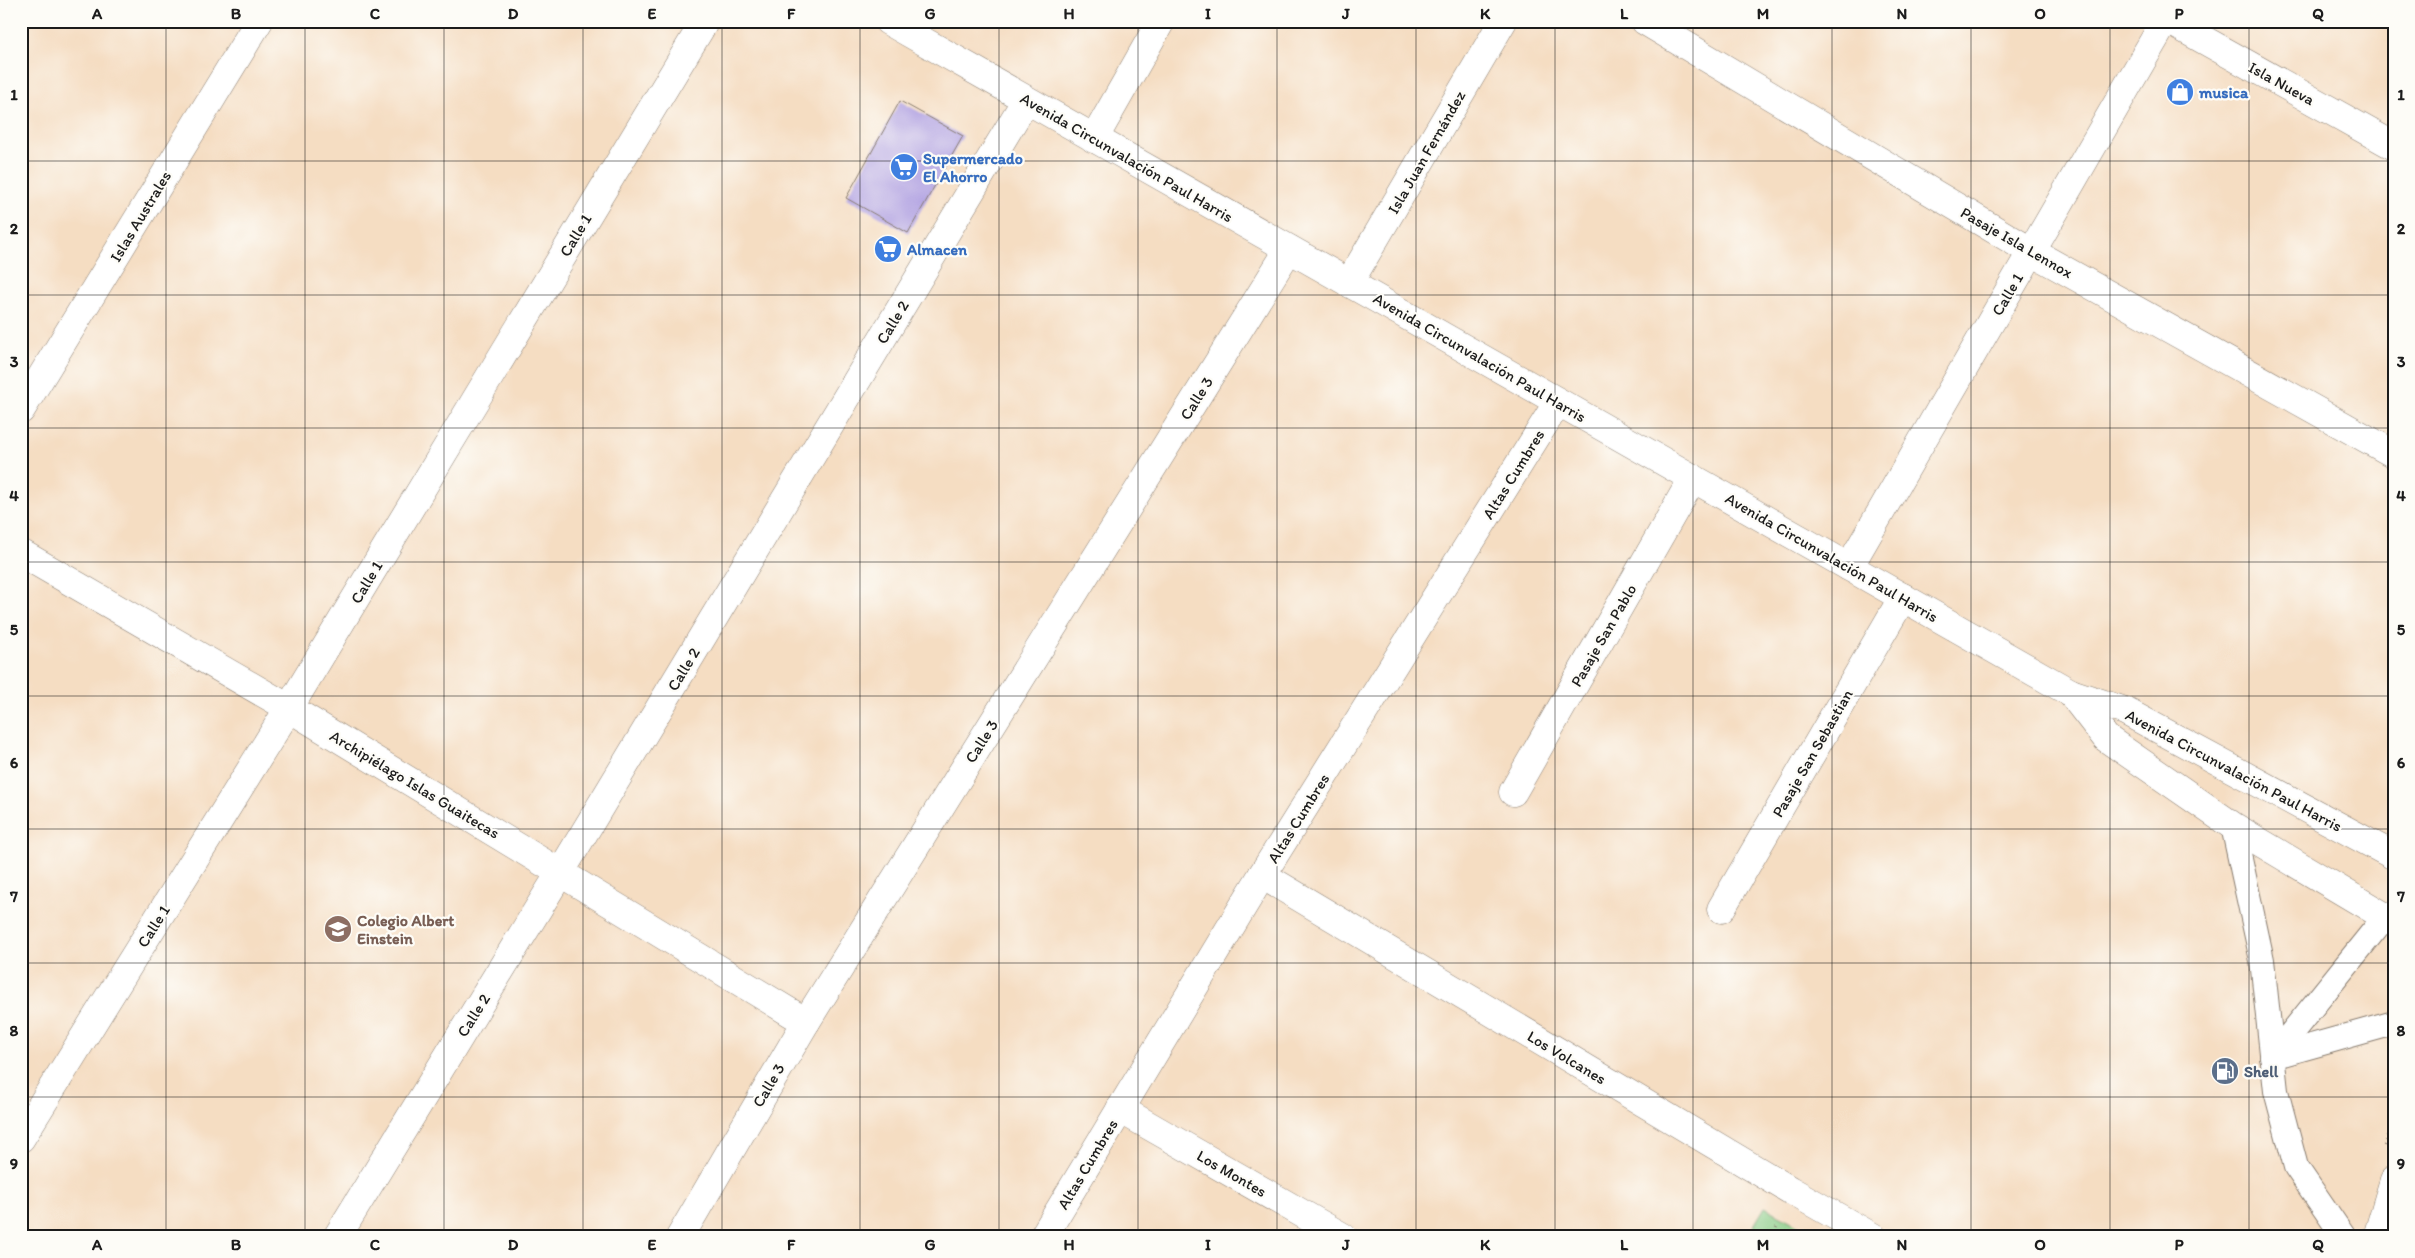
<svg xmlns="http://www.w3.org/2000/svg" width="2415" height="1258" font-family="Itim,sans-serif">
  <rect width="100%" height="100%" fill="#fdfcf7"/>
  <filter id="ink" filterUnits="userSpaceOnUse"><feTurbulence type="fractalNoise" baseFrequency=".02" numOctaves="2"/><feDisplacementMap in="SourceGraphic" scale="10" xChannelSelector="R" yChannelSelector="G"/><feConvolveMatrix kernelMatrix="1 2 1 2 8 2 1 2 1" color-interpolation-filters="sRGB"/></filter>
  <filter id="wash" filterUnits="userSpaceOnUse"><feTurbulence type="fractalNoise" baseFrequency=".0096" numOctaves="4" result="noise"/><feDisplacementMap in="SourceGraphic" scale="20" xChannelSelector="R" yChannelSelector="G"/><feGaussianBlur stdDeviation="1.12" result="paint"/><feColorMatrix in="noise" values="0 0 0 0 0 0 0 0 0 0 0 0 0 0 0 0 0 1.4 0 .05"/><feComposite in="paint" operator="in"/></filter>
  <g filter="url(#wash)">
    <rect width="100%" height="100%" fill="#f5ddc2"/>
    <polygon fill="#85c982" stroke="#50724f" points="1765,1207 1801,1227 1795,1237 1747,1237"/>
    <g id="blocks">
      <polygon fill="#aa9ae0" points="900,101 963,136 908,233 846,198"/>
    </g>
  </g>
  <g filter="url(#ink)">
    <use href="#blocks" fill-opacity="0" stroke="#887c6f" stroke-width="1"/>
    <g fill="none" stroke-linecap="round" stroke-linejoin="round">
      <defs>
        <g id="lane">
          <polyline points="2233,826 2262,960 2276,1091 2296,1167 2344,1237"/>
          <polyline points="2385,917 2272,1057 2394,1023"/>
        </g>
        <g id="street">
          <polyline points="1645,21 2032,252 2394,454"/>
          <polyline points="2170,21 2394,146"/>
          <polyline points="1094,139 1161,21"/>
          <polyline points="1349,283 1503,21"/>
          <polyline points="21,410 259,21"/>
          <polyline points="21,553 289,708 806,1022"/>
          <polyline points="1849,567 2165,21"/>
          <polyline points="1513,792 1693,478"/>
          <polyline points="1262,875 1790,1190 1873,1237"/>
          <polyline points="1721,909 1903,597"/>
          <polyline points="1120,1109 1343,1237"/>
          <polyline points="21,1138 289,708 705,21"/>
          <polyline points="337,1237 560,873 1026,100"/>
          <polyline points="680,1237 806,1022 1289,249"/>
          <polyline points="1043,1237 1262,875 1558,402"/>
        </g>
        <g id="secondary">
          <polyline points="888,21 2071,693 2125,711 2394,856"/>
          <polyline points="2071,693 2106,738 2233,826 2394,922"/>
        </g>
        <polyline id="primary" points="2377,1237 2394,1180"/>
      </defs>
      <use href="#lane" stroke="#887c6f" stroke-width="26"/>
      <use href="#street" stroke="#887c6f" stroke-width="29"/>
      <use href="#secondary" stroke="#887c6f" stroke-width="29"/>
      <use href="#primary" stroke="#887c6f" stroke-width="29"/>
      <g stroke="#887c6f" stroke-width="3" stroke-dasharray="1 4" stroke-linecap="butt">
        <polyline points="846,21 853,25"/>
        <polyline points="2385,1146 2394,1119"/>
        <polyline points="1772,1237 1778,1224"/>
      </g>
      <use href="#lane" stroke="#fff" stroke-width="24"/>
      <use href="#street" stroke="#fff" stroke-width="28"/>
      <use href="#secondary" stroke="#fff" stroke-width="28"/>
      <use href="#primary" stroke="#fff" stroke-width="28"/>
    </g>
  </g>
  <path fill="none" stroke="#1c1c1c" stroke-width="1" stroke-opacity="0.55" d="M 166,21 L 166,1237M 305,21 L 305,1237M 444,21 L 444,1237M 583,21 L 583,1237M 722,21 L 722,1237M 860,21 L 860,1237M 999,21 L 999,1237M 1138,21 L 1138,1237M 1277,21 L 1277,1237M 1416,21 L 1416,1237M 1555,21 L 1555,1237M 1693,21 L 1693,1237M 1832,21 L 1832,1237M 1971,21 L 1971,1237M 2110,21 L 2110,1237M 2249,21 L 2249,1237M 21,161 L 2394,161M 21,295 L 2394,295M 21,428 L 2394,428M 21,562 L 2394,562M 21,696 L 2394,696M 21,829 L 2394,829M 21,963 L 2394,963M 21,1097 L 2394,1097"/>
  <defs>
    <symbol id="shop-disc" viewBox="-11 -11 22 22"><circle r="9.5" fill="#3f7fe0" stroke="#fdfcf7"/><path d="M-5-2.5h2.3a2.7 3.5 0 0 1 5.4 0H5L5.5 6h-11ZM-1.5-2.5h3a1.5 2.3 0 0 0-3 0Z" fill="#fff"/></symbol>
    <symbol id="supermarket-disc" viewBox="-11 -11 22 22"><circle r="9.5" fill="#3f7fe0" stroke="#fdfcf7"/><path d="M-6-5.5h2.5l.6 2H6L4.5 2H-2.5L-4.4-4H-6ZM-1.5 3.2a1.3 1.3 0 1 0 .1 0ZM3 3.2a1.3 1.3 0 1 0 .1 0Z" fill="#fff"/></symbol>
    <symbol id="school-disc" viewBox="-11 -11 22 22"><circle r="9.5" fill="#8d6e63" stroke="#fdfcf7"/><path d="M0-5L7-2L0 1L-7-2ZM-4 1L0 2.5L4 1V4Q0 6-4 4Z" fill="#fff"/></symbol>
    <symbol id="fuel-disc" viewBox="-11 -11 22 22"><circle r="9.5" fill="#5c6f8a" stroke="#fdfcf7"/><path d="M-5.5-6h7V0h2V4h1.3V-2.5L3-4.5l.8-.8L6-3V5H2.5V1h-1V6h-7ZM-4.2-4.7v3.2H.2V-4.7Z" fill="#fff"/></symbol>
  </defs>
  <g fill-rule="evenodd">
    <use href="#shop-disc" x="2164" y="76" width="32" height="32"/>
    <use href="#supermarket-disc" x="888" y="151" width="32" height="32"/>
    <use href="#supermarket-disc" x="872" y="233" width="32" height="32"/>
    <use href="#school-disc" x="322" y="913" width="32" height="32"/>
    <use href="#fuel-disc" x="2209" y="1055" width="32" height="32"/>
  </g>
  <g text-anchor="middle" stroke-width="4.5" stroke-linejoin="round" paint-order="stroke">
    <g font-size="16" fill="#1c1c1c" stroke="#fdfcf7">
      <text transform="translate(2282 83) rotate(29)" y="6">Isla Nueva</text>
      <text transform="translate(1426 152) rotate(-60)" y="6">Isla Juan Fernández</text>
      <text transform="translate(1127 157) rotate(30)" y="6">Avenida Circunvalación Paul Harris</text>
      <text transform="translate(140 216) rotate(-59)" y="6">Islas Australes</text>
      <text transform="translate(575 235) rotate(-59)" y="6">Calle 1</text>
      <text transform="translate(2017 242) rotate(30)" y="6">Pasaje Isla Lennox</text>
      <text transform="translate(2007 294) rotate(-60)" y="6">Calle 1</text>
      <text transform="translate(892 322) rotate(-59)" y="6">Calle 2</text>
      <text transform="translate(1480 357) rotate(30)" y="6">Avenida Circunvalación Paul Harris</text>
      <text transform="translate(1196 398) rotate(-58)" y="6">Calle 3</text>
      <text transform="translate(1513 474) rotate(-58)" y="6">Altas Cumbres</text>
      <text transform="translate(1832 557) rotate(30)" y="6">Avenida Circunvalación Paul Harris</text>
      <text transform="translate(366 582) rotate(-59)" y="6">Calle 1</text>
      <text transform="translate(1603 635) rotate(-60)" y="6">Pasaje San Pablo</text>
      <text transform="translate(683 669) rotate(-59)" y="6">Calle 2</text>
      <text transform="translate(981 741) rotate(-58)" y="6">Calle 3</text>
      <text transform="translate(1812 753) rotate(-60)" y="6">Pasaje San Sebastian</text>
      <text transform="translate(2234 770) rotate(28)" y="6">Avenida Circunvalación Paul Harris</text>
      <text transform="translate(415 784) rotate(31)" y="6">Archipiélago Islas Guaitecas</text>
      <text transform="translate(1298 818) rotate(-58)" y="6">Altas Cumbres</text>
      <text transform="translate(153 926) rotate(-58)" y="6">Calle 1</text>
      <text transform="translate(473 1015) rotate(-58)" y="6">Calle 2</text>
      <text transform="translate(1567 1057) rotate(31)" y="6">Los Volcanes</text>
      <text transform="translate(768 1085) rotate(-60)" y="6">Calle 3</text>
      <text transform="translate(1087 1164) rotate(-59)" y="6">Altas Cumbres</text>
      <text transform="translate(1232 1173) rotate(30)" y="6">Los Montes</text>
    </g>
    <g font-size="16" font-weight="bold" fill="#366cbe" stroke="#fdfcf7" text-anchor="start">
      <text x="2199" y="98">musica</text>
      <text x="923" y="164">Supermercado<tspan x="923" dy="18">El Ahorro</tspan></text>
      <text x="907" y="255">Almacen</text>
    </g>
    <g font-size="16" font-weight="bold" fill="#785e54" stroke="#fdfcf7" text-anchor="start">
      <text x="357" y="926">Colegio Albert<tspan x="357" dy="18">Einstein</tspan></text>
    </g>
    <g font-size="16" font-weight="bold" fill="#4e5e75" stroke="#fdfcf7" text-anchor="start">
      <text x="2244" y="1077">Shell</text>
    </g>
  </g>
  <rect width="2415" height="1258" fill="none" stroke="#fdfcf7" stroke-width="55"/>
  <rect x="28" y="28" width="2360" height="1202" fill="none" stroke="#1c1c1c" stroke-width="2"/>
  <g font-size="16" text-anchor="middle" font-weight="bold" fill="#1c1c1c">
    <text x="97" y="19">A</text>
    <text x="236" y="19">B</text>
    <text x="375" y="19">C</text>
    <text x="513" y="19">D</text>
    <text x="652" y="19">E</text>
    <text x="791" y="19">F</text>
    <text x="930" y="19">G</text>
    <text x="1069" y="19">H</text>
    <text x="1208" y="19">I</text>
    <text x="1346" y="19">J</text>
    <text x="1485" y="19">K</text>
    <text x="1624" y="19">L</text>
    <text x="1763" y="19">M</text>
    <text x="1902" y="19">N</text>
    <text x="2040" y="19">O</text>
    <text x="2179" y="19">P</text>
    <text x="2318" y="19">Q</text>
    <text x="14" y="100">1</text>
    <text x="2401" y="100">1</text>
    <text x="14" y="234">2</text>
    <text x="2401" y="234">2</text>
    <text x="14" y="367">3</text>
    <text x="2401" y="367">3</text>
    <text x="14" y="501">4</text>
    <text x="2401" y="501">4</text>
    <text x="14" y="635">5</text>
    <text x="2401" y="635">5</text>
    <text x="14" y="768">6</text>
    <text x="2401" y="768">6</text>
    <text x="14" y="902">7</text>
    <text x="2401" y="902">7</text>
    <text x="14" y="1036">8</text>
    <text x="2401" y="1036">8</text>
    <text x="14" y="1169">9</text>
    <text x="2401" y="1169">9</text>
    <text x="97" y="1250">A</text>
    <text x="236" y="1250">B</text>
    <text x="375" y="1250">C</text>
    <text x="513" y="1250">D</text>
    <text x="652" y="1250">E</text>
    <text x="791" y="1250">F</text>
    <text x="930" y="1250">G</text>
    <text x="1069" y="1250">H</text>
    <text x="1208" y="1250">I</text>
    <text x="1346" y="1250">J</text>
    <text x="1485" y="1250">K</text>
    <text x="1624" y="1250">L</text>
    <text x="1763" y="1250">M</text>
    <text x="1902" y="1250">N</text>
    <text x="2040" y="1250">O</text>
    <text x="2179" y="1250">P</text>
    <text x="2318" y="1250">Q</text>
  </g>
</svg>
